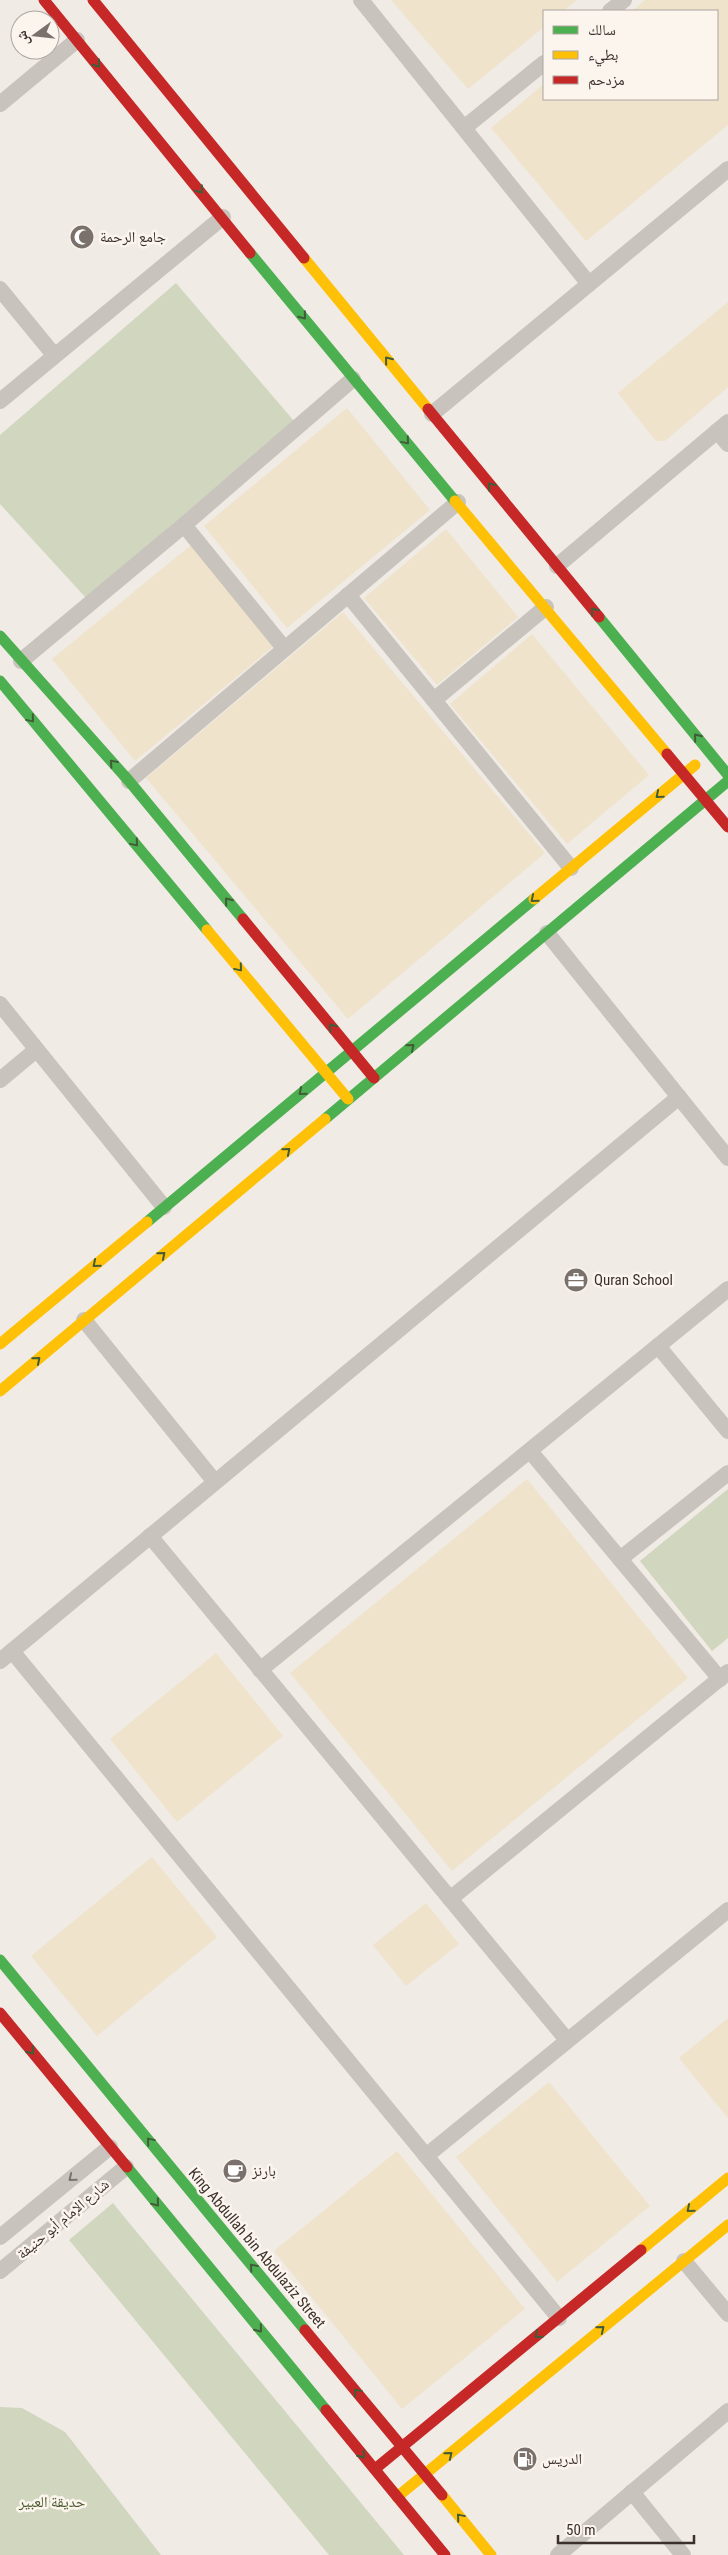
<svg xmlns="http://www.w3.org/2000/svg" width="728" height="2555" font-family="'Roboto Condensed','Noto Naskh Arabic',sans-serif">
  <rect width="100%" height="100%" fill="#f0ebe5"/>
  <g fill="#d1d6bf">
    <polygon points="176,283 294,421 86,598 0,504 0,435"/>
    <polygon points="728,1489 728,1638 712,1651 640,1561"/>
    <polygon points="113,2203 121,2213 404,2555 329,2555 69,2240"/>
    <polygon points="0,2407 22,2408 65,2432 161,2555 0,2555"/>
  </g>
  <g fill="#efe3cc">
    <polygon points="391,0 577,0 563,11 544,11 544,27 468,89"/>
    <polygon points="645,0 728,0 728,125 586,241 491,128 544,84 544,99 717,99 717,11 632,11"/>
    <polygon points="728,302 728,387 665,441 656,441 618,393"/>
    <polygon points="347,408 430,510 287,628 204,526"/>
    <polygon points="446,529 518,617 437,685 364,598"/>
    <polygon points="191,545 274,646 135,761 52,659"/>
    <polygon points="343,612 545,853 348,1019 146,778"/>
    <polygon points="532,634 649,775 567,844 450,704"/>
    <polygon points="527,1479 688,1678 452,1871 290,1673"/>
    <polygon points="216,1653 283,1736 177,1822 110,1739"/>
    <polygon points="152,1857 217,1937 97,2036 31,1956"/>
    <polygon points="426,1903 459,1944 406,1986 373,1945"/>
    <polygon points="728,2018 728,2118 679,2058"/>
    <polygon points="549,2082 650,2206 557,2282 456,2157"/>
    <polygon points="397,2151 525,2309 402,2409 274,2251"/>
  </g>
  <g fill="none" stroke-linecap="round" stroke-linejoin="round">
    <g stroke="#c9c3be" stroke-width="16">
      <polyline points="361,0 589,284"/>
      <polyline points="610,11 624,0"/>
      <polyline points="0,104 77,40"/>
      <polyline points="464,128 544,63"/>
      <polyline points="0,289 54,355"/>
      <polyline points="0,401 223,217"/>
      <polyline points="432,414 728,169"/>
      <polyline points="717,431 728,444"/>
      <polyline points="184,525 284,648"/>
      <polyline points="557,566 728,422"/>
      <polyline points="348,595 571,868"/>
      <polyline points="21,661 184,525 353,379"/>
      <polyline points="434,700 546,607"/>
      <polyline points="129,781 458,502"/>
      <polyline points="547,933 728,1158"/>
      <polyline points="0,1004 164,1207"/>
      <polyline points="0,1080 36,1050"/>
      <polyline points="84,1320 215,1482"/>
      <polyline points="658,1346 728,1431"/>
      <polyline points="530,1451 720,1679"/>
      <polyline points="150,1536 567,2040"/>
      <polyline points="620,1559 728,1473"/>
      <polyline points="12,1651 559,2318"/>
      <polyline points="0,1661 679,1097"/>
      <polyline points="260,1670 728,1289"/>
      <polyline points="450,1899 728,1672"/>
      <polyline points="426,2156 728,1910"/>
      <polyline points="0,2237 110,2147"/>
      <polyline points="684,2261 728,2314"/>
      <polyline points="0,2271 126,2167"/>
      <polyline points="632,2492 683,2555"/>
      <polyline points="558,2555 728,2411"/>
    </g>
    <g stroke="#4caf50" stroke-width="11">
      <polyline points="250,253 455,501"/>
      <polyline points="599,617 728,775"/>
      <polyline points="0,636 129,781 243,919"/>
      <polyline points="0,681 207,930"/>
      <polyline points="325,1119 728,781"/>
      <polyline points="147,1222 534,899"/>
      <polyline points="0,1960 305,2330"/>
      <polyline points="127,2167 326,2410"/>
    </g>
    <g stroke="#ffc107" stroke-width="11">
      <polyline points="304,258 428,409"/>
      <polyline points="455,501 667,754"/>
      <polyline points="534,899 695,765"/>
      <polyline points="207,930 348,1099"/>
      <polyline points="0,1344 147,1222"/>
      <polyline points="0,1391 325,1119"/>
      <polyline points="641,2250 728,2178"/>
      <polyline points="442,2495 491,2555"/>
      <polyline points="397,2497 728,2225"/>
    </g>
    <g stroke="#c62828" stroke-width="11">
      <polyline points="44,0 250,253"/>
      <polyline points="93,0 304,258"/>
      <polyline points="428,409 599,617"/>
      <polyline points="667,754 728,827"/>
      <polyline points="243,919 374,1078"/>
      <polyline points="0,2013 127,2167"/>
      <polyline points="305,2330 442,2495"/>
      <polyline points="326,2410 445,2555"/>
      <polyline points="375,2469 641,2250"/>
    </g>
  </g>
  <defs><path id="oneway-chevron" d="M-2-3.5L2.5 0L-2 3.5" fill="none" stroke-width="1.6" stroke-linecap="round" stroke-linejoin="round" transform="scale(1.25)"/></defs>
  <g stroke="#415c38">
    <use href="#oneway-chevron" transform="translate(97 64) rotate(51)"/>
    <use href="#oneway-chevron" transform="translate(200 190) rotate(51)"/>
    <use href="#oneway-chevron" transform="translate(303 316) rotate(51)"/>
    <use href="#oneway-chevron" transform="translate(388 360) rotate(-129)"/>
    <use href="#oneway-chevron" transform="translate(406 441) rotate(50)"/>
    <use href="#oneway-chevron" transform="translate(491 486) rotate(-129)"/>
    <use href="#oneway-chevron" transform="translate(594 611) rotate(-129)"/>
    <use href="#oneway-chevron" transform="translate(31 719) rotate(50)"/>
    <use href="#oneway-chevron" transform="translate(697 737) rotate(-129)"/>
    <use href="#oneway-chevron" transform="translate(113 763) rotate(-132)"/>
    <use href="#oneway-chevron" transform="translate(659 795) rotate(140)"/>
    <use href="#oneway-chevron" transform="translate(135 843) rotate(50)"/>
    <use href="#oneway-chevron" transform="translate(534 899) rotate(140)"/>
    <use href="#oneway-chevron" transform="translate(228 901) rotate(-129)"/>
    <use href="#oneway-chevron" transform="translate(239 968) rotate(50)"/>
    <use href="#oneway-chevron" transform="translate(332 1027) rotate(-129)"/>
    <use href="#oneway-chevron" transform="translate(411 1047) rotate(-40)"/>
    <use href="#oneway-chevron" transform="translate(302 1092) rotate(140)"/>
    <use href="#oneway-chevron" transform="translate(287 1151) rotate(-40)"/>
    <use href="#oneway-chevron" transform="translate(162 1255) rotate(-40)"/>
    <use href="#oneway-chevron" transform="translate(96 1264) rotate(140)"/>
    <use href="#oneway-chevron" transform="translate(37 1360) rotate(-40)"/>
    <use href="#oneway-chevron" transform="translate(31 2051) rotate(51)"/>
    <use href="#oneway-chevron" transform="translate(150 2141) rotate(-130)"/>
    <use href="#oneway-chevron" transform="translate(156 2203) rotate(51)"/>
    <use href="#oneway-chevron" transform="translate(690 2209) rotate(140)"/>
    <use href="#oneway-chevron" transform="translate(253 2267) rotate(-130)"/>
    <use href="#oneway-chevron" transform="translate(259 2329) rotate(51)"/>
    <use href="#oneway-chevron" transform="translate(601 2329) rotate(-39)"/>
    <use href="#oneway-chevron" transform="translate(538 2335) rotate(140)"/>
    <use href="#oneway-chevron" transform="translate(357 2392) rotate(-130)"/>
    <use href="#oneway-chevron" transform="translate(362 2455) rotate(51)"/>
    <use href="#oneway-chevron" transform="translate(449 2455) rotate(-39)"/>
    <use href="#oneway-chevron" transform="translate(460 2517) rotate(-130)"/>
  </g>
  <use stroke="#7b726d" href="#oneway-chevron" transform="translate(72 2178) rotate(141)"/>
  <defs>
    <symbol id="mosque-disc" viewBox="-11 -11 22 22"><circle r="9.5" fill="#7a716c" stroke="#fbf5ee"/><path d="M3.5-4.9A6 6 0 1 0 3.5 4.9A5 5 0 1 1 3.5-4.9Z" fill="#fff"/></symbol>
    <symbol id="office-disc" viewBox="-11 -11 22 22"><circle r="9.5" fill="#7a716c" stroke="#fbf5ee"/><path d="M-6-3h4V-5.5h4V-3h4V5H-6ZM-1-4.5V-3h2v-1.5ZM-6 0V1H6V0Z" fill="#fff"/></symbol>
    <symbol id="cafe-disc" viewBox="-11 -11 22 22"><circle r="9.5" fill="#7a716c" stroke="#fbf5ee"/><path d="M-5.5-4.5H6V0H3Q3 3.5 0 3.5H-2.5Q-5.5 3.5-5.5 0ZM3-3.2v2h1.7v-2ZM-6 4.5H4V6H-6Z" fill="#fff"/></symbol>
    <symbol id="fuel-disc" viewBox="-11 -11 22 22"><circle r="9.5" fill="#7a716c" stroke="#fbf5ee"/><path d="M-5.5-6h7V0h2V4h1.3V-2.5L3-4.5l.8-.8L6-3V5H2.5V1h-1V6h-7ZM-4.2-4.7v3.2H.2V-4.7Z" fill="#fff"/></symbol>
  </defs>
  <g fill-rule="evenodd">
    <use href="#mosque-disc" x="68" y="223" width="28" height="28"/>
    <use href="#office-disc" x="562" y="1266" width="28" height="28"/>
    <use href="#cafe-disc" x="221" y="2157" width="28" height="28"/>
    <use href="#fuel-disc" x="511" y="2445" width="28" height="28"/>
  </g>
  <g text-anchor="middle" stroke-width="5" stroke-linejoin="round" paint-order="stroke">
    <g font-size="15" fill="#3b302b" stroke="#fbf5ee" text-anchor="start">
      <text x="100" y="242">جامع الرحمة</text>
      <text x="594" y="1285">Quran School</text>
      <text x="252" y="2176">بارنز</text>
      <text x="542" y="2464">الدريس</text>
    </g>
    <g font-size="15" fill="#3b302b" stroke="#fbf5ee">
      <text transform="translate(63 2219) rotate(-40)" y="5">شارع الإمام أبو حنيفة</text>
      <text transform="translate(257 2248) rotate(50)" y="5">King Abdullah bin Abdulaziz Street</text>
    </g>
    <g font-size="15" fill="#4a5a2e" stroke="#fbf5ee">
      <text x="52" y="2507">حديقة العبير</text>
    </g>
  </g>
  <rect x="543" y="10" width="175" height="90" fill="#fbf5ee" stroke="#aea6a0"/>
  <rect x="553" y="26" width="25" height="8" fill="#4caf50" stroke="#aea6a0"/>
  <text x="588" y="35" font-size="15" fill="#3b302b">سالك</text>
  <rect x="553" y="51" width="25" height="8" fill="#ffc107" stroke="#aea6a0"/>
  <text x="588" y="60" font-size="15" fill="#3b302b">بطيء</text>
  <rect x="553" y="76" width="25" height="8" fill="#c62828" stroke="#aea6a0"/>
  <text x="588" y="85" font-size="15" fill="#3b302b">مزدحم</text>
  <g transform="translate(35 35) rotate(255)"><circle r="24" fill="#fbf5ee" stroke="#aea6a0"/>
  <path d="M0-4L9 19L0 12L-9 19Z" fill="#7a716c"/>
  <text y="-8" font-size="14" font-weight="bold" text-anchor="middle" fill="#3b302b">ش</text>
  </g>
  <path d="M558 2535v8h136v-8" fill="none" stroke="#3b302b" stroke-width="2.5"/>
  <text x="566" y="2535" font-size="15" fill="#3b302b" stroke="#fbf5ee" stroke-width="4" paint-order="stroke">50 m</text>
</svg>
